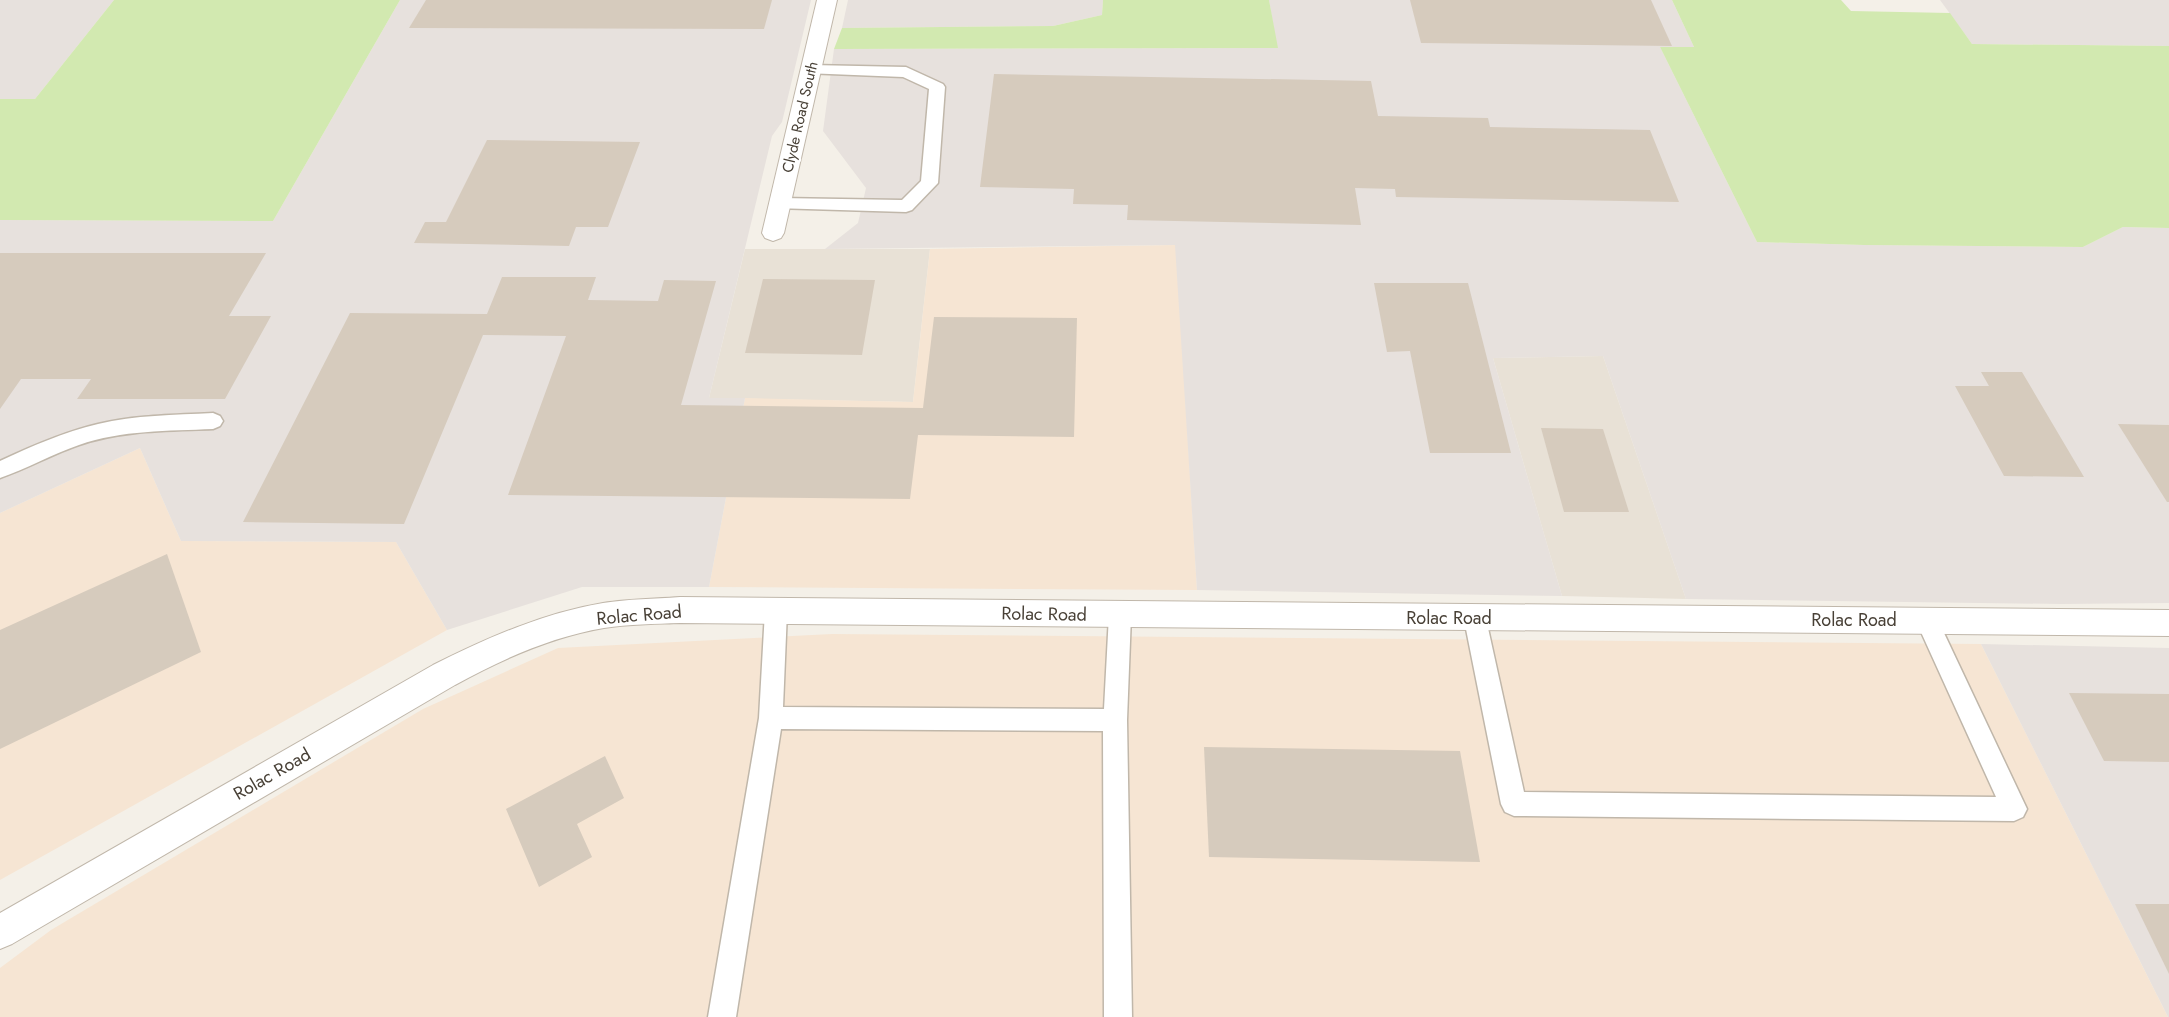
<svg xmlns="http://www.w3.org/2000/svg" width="2169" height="1017" font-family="Jost,sans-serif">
  <rect width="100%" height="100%" fill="#f4f0e8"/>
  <g fill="#e8e1d6">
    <polygon points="745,249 930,249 913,402 709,398"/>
    <polygon points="1603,356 1686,599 1562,596 1493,358"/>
  </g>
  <g fill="#f6e5d3">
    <polygon points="1176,245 1197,590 709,587 745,398 913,402 930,249"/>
    <polygon points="140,448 181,541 396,542 447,630 0,880 0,513"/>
    <polygon points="832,634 1981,644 2168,1017 0,1017 0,968 51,930 423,709 558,648"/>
  </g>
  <g fill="#e7e1dd">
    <polygon points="0,0 114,0 35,99 0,99"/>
    <polygon points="400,0 811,0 782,122 772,136 709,398 745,398 709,587 582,587 447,630 396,542 181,541 140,448 0,513 0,220 273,221"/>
    <polygon points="848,0 1103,0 1102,15 1053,26 842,28"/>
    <polygon points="1269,0 1672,0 1694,47 1660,47 1757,242 1864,245 2083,247 2123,227 2169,228 2169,603 2061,604 1686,599 1603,356 1493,358 1562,596 1197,590 1175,245 825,249 858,223 866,188 823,131 834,49 1277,48"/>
    <polygon points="1940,0 2169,0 2169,46 1972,44"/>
    <polygon points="1981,644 2169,648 2169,1017 2168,1017"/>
  </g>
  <g fill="#d2e9b0">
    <polygon points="114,0 400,0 273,221 0,220 0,99 35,99"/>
    <polygon points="1103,0 1269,0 1278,48 834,49 842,28 1053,26 1102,15"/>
    <polygon points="1672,0 1841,0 1851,11 1950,13 1972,44 2169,46 2169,228 2123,227 2083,247 1864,245 1757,242 1660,47 1694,47"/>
  </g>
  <g fill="#d6cbbd">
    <polygon points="426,0 772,0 764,29 409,28"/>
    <polygon points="1410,0 1651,0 1672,46 1421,43"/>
    <polygon points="994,74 1371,81 1378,116 1488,118 1490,127 1650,130 1679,202 1396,197 1395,189 1355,188 1361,225 1127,220 1128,205 1073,204 1074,189 980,187"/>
    <polygon points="487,140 640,142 608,227 576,227 569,246 414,243 425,222 446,222"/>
    <polygon points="0,253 266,253 229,316 271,316 225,399 77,399 91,379 21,379 0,409"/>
    <polygon points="502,277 596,277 588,300 658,301 664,280 716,281 681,405 923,408 934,317 1077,318 1074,437 918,435 910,499 508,495 566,336 483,335 404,524 243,522 350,313 487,314"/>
    <polygon points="763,279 875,280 862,355 745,353"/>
    <polygon points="1374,283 1468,283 1511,453 1430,453 1410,351 1387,352"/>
    <polygon points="1981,372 2022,372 2084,477 2004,476 1955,386 1989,386"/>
    <polygon points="2118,424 2169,425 2169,502 2167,502"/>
    <polygon points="1541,428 1603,429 1629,512 1564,512"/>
    <polygon points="167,554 201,652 0,749 0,630"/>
    <polygon points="2069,693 2169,694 2169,762 2104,761"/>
    <polygon points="1204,747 1460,751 1480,862 1209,857"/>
    <polygon points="605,756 624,798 577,824 592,857 539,887 506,809"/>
    <polygon points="2135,904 2169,904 2169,974"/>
  </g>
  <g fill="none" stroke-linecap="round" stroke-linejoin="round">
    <defs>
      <g id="lane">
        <polygon points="811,65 906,67 943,84 945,87 938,183 912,210 906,212 774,208 771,204 774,200 780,198 902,200 921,181 929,89 903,77 805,73 803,70 805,67"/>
        <path d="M 213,413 L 220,416 L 223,421 L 220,426 L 213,429 C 168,431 122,430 79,445 C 52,454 27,469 0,478 L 0,461 C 32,446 64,432 98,424 C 135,415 174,415 213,413 Z"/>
        <polygon points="776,601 784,604 787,611 783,707 1104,709 1109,615 1112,608 1120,605 1128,608 1131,615 1127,720 1132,1017 1104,1017 1103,731 781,729 736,1017 708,1017 759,718 765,611 768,604"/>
        <polygon points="1475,609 1483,612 1486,619 1524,792 1996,797 1916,621 1919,614 1927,611 1935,614 2027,809 2023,817 2014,821 1514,816 1505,812 1501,804 1464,619 1467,612"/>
      </g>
      <g id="street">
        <polygon points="817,0 837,0 784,233 781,238 773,241 765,238 762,233"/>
        <path d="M 680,597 L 2169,610 L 2169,636 L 680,623 C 655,624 629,624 604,628 C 551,637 502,659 455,685 L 12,944 L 0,949 L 0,913 L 433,665 C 487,638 543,613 603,603 C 628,599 654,599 680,597 Z"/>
      </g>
    </defs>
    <use href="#lane" stroke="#c0b7aa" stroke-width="3"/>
    <use href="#street" stroke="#c0b7aa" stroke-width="2"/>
    <use href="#lane" fill="#fff" fill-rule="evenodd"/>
    <use href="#street" fill="#fff" fill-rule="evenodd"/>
  </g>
  <g text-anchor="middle" stroke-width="4.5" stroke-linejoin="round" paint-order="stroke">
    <g font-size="15" fill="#484036" stroke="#fff">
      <text transform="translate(800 117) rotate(-77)" y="5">Clyde Road South</text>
    </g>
    <g font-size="18" fill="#484036" stroke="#fff">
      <text transform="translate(1044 614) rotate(1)" y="6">Rolac Road</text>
      <text transform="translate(639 615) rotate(-5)" y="6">Rolac Road</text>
      <text x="1449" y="624">Rolac Road</text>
      <text x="1854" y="626">Rolac Road</text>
      <text transform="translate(272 774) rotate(-30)" y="6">Rolac Road</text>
    </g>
  </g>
</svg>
